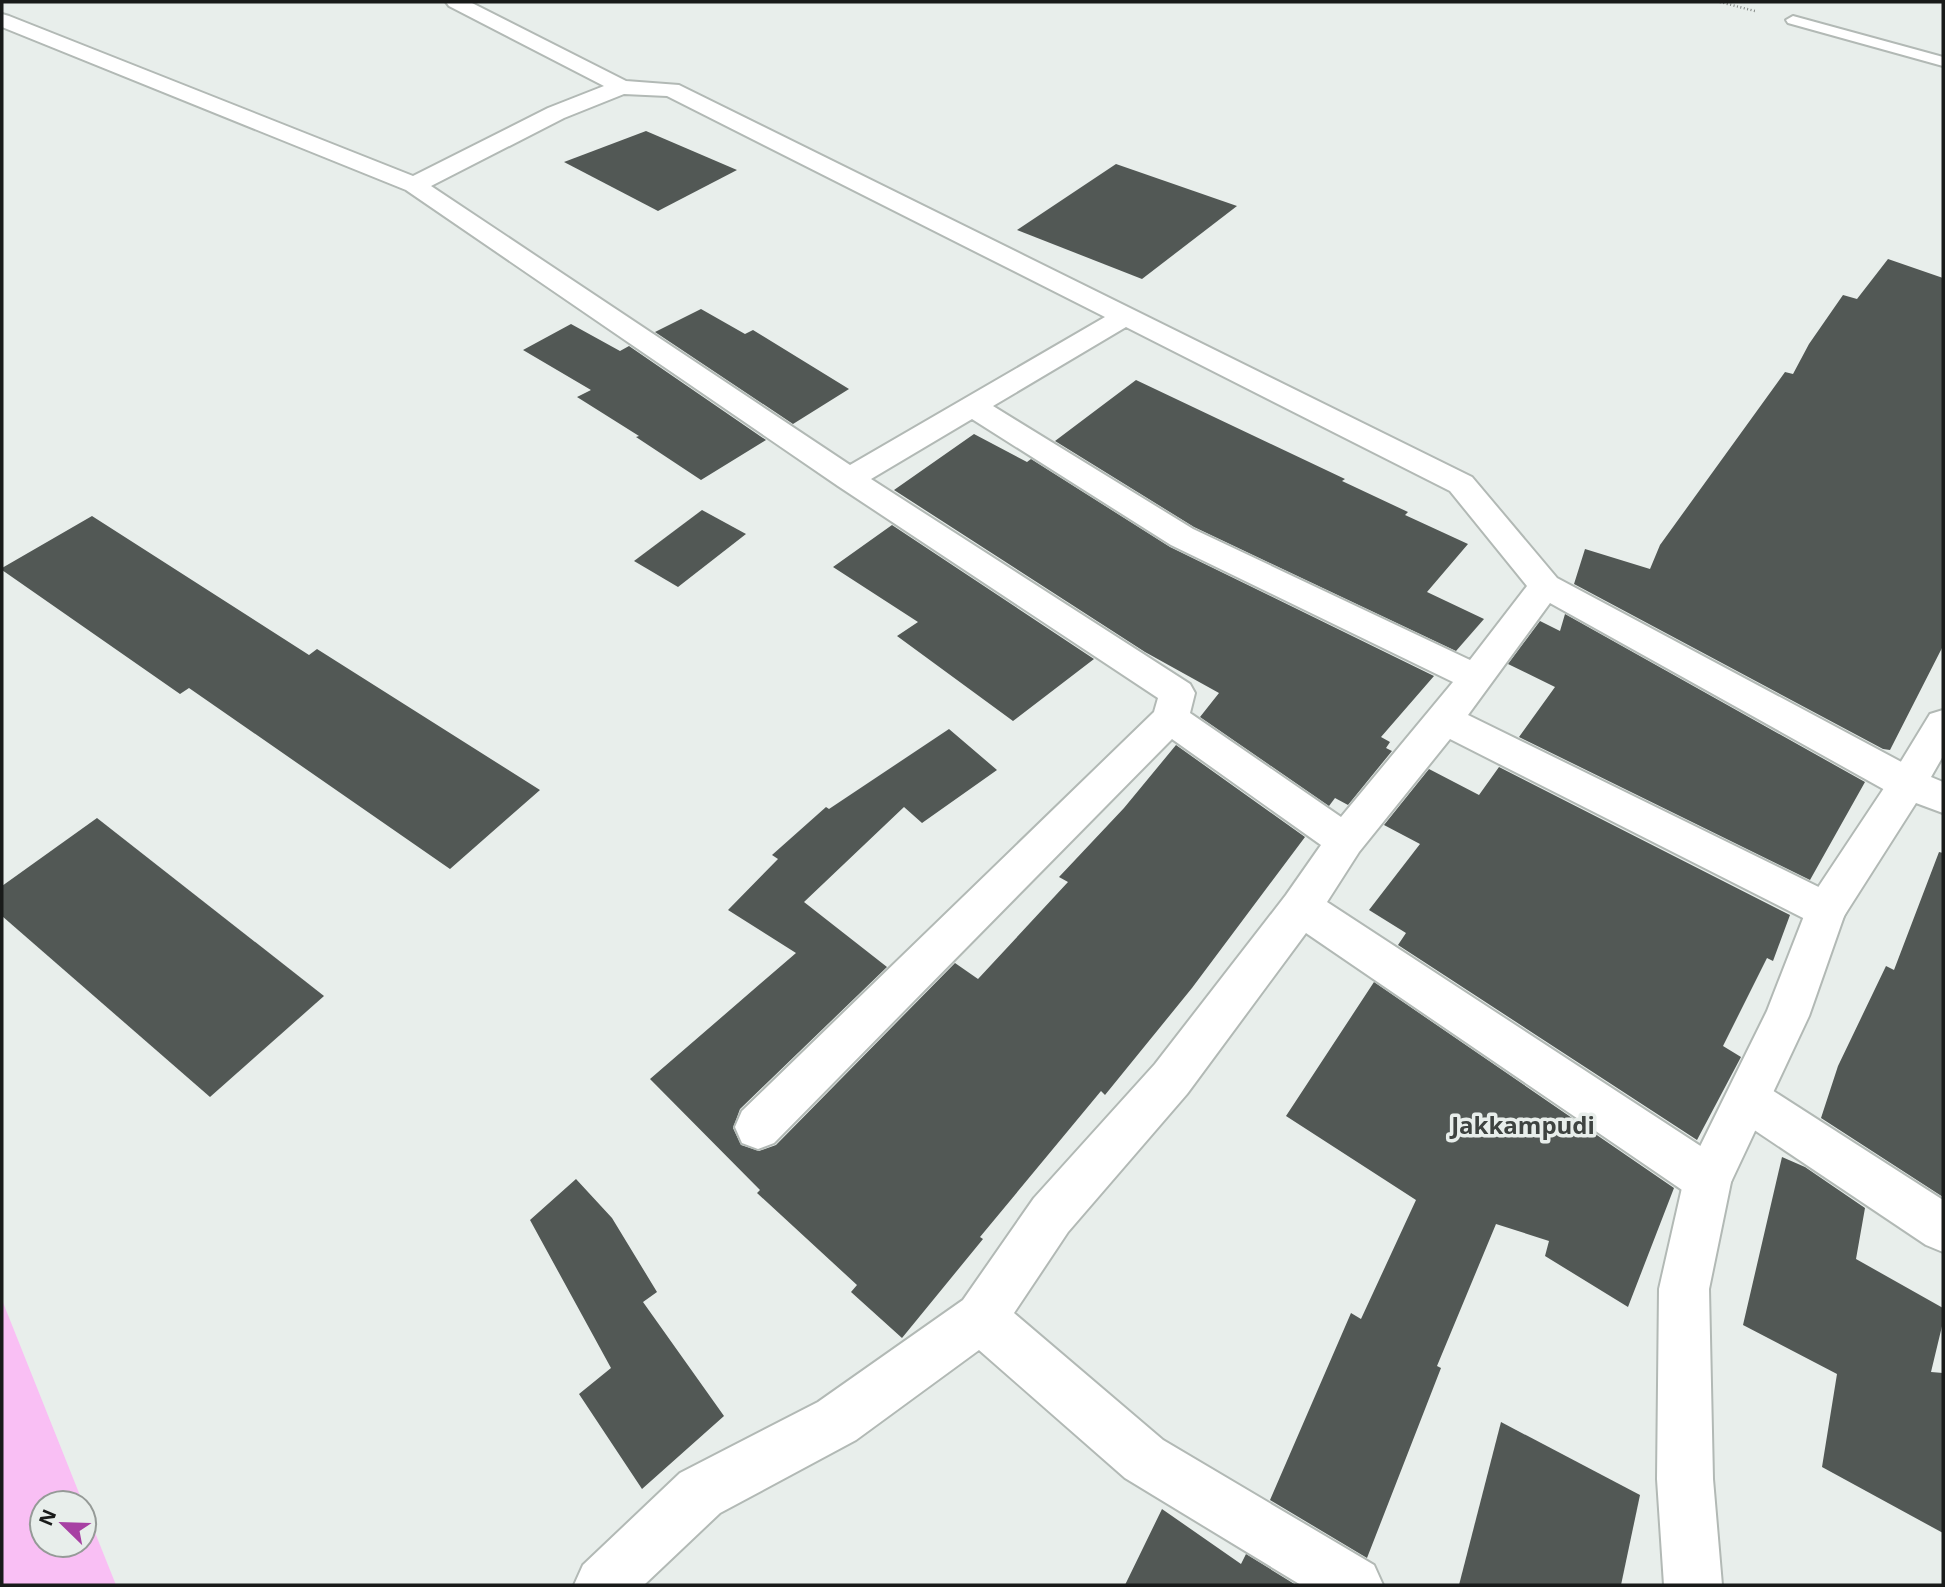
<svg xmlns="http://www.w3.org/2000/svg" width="1945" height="1587" font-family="'Open Sans',sans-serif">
  <rect width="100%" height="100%" fill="#e8eeeb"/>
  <polygon fill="#f9bff4" points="2,1300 83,1503 42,1503 42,1545 84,1545 84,1505 116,1585 2,1585"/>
  <g fill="#525855">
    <polygon points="646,131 737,170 658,211 564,162"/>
    <polygon points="1116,164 1237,206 1142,279 1017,230"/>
    <polygon points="1888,259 1943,278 1943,646 1890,750 1883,749 1574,584 1585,549 1650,569 1660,545 1785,372 1793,374 1809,344 1843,295 1857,299"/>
    <polygon points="701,309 745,334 753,330 849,389 793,424 655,332"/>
    <polygon points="571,324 620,351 629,346 766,440 701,480 636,437 639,436 577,397 591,390 523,350"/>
    <polygon points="1136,380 1345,479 1342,481 1408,512 1405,515 1468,544 1427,592 1484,619 1456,651 1194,527 1055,441"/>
    <polygon points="974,434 1027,462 1031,459 1170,547 1434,676 1381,737 1390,742 1386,748 1392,751 1348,805 1335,798 1329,806 1200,717 1219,693 1145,652 894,490"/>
    <polygon points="702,510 746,534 678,587 634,561"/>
    <polygon points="92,516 309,655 317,649 540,790 450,869 189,688 180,694 2,570 2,568"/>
    <polygon points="892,525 1094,659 1013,721 897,636 918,622 833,567"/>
    <polygon points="1565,614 1865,782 1810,880 1519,737 1555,687 1508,664 1540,621 1560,631"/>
    <polygon points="949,729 997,770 922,823 904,807 804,902 887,967 740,1109 733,1128 741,1145 759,1151 776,1145 955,963 978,979 1068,882 1059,877 1124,808 1176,745 1305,837 1192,988 1105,1095 1101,1091 980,1237 983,1239 902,1338 851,1292 857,1285 757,1193 760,1190 650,1079 796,953 728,910 778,859 772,855 826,807 829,809"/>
    <polygon points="1499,767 1790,915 1773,961 1767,958 1723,1046 1741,1057 1697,1140 1398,945 1406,933 1369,910 1420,844 1384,825 1429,769 1479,795"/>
    <polygon points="97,818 324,996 210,1097 2,916 2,886"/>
    <polygon points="1939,852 1943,853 1943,1197 1821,1118 1838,1066 1886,966 1894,970"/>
    <polygon points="1374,982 1674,1188 1628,1307 1545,1256 1549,1241 1496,1224 1437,1366 1441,1368 1367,1558 1270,1500 1351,1313 1361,1319 1416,1200 1286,1116"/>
    <polygon points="1782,1157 1805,1167 1865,1208 1856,1259 1943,1308 1943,1322 1931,1372 1943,1373 1943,1533 1822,1467 1837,1374 1743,1325"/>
    <polygon points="576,1179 612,1218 657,1292 643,1302 724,1416 642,1489 579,1394 611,1368 530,1220"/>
    <polygon points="1501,1422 1640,1495 1621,1585 1459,1585"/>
    <polygon points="1162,1509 1241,1564 1246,1554 1296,1585 1125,1585"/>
  </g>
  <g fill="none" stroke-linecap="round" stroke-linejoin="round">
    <defs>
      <polygon id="service" points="1793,16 1943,57 1943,66 1788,23 1786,20"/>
      <g id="minor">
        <path d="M 446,2 L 470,2 L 626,81 L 679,85 L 1472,477 L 1557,578 L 1922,773 L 1927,784 L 1922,795 L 1908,799 L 1894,795 L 1550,603 L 1468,715 L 1841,898 L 1847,910 L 1841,922 L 1826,927 L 1811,922 L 1450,739 L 1359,852 L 1327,902 L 1725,1162 L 1732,1179 L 1725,1196 L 1708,1202 L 1691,1196 L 1306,933 L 1187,1094 L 1068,1232 L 1014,1313 L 1163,1440 L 1374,1565 L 1383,1585 L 1301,1585 L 1125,1478 L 979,1350 L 856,1440 L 720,1513 L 644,1585 L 574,1585 L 583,1565 L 680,1473 L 818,1402 L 963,1300 L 1034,1198 L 1155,1064 L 1286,895 L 1321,845 L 1172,739 L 774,1143 L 758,1149 L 742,1143 L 735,1127 L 742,1111 L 1154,712 L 1158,698 L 838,486 L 406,190 L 2,27 L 2,14 L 9,16 L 413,176 L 548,108 L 604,86 L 449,6 ZM 624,94 L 667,96 L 1105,317 L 850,465 L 431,186 L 564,118 ZM 1126,327 L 1450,491 L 1527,586 L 1470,660 L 1193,529 L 993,406 ZM 972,419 L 1171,545 L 1453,682 L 1341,817 L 1190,713 L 1195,693 L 1190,684 L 871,479 Z"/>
        <polygon points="1748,1078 1764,1085 1943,1200 1943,1252 1926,1245 1732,1115 1725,1100 1732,1085"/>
      </g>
      <polygon id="tertiary" points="1943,710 1943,756 1931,777 1943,782 1943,813 1916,803 1844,916 1809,1016 1731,1182 1709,1289 1713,1479 1722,1585 1664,1585 1657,1479 1659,1289 1684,1179 1767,1011 1811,898 1894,773 1930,714"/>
    </defs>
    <use href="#service" stroke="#b2b9b5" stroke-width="4"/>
    <use href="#minor" stroke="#b2b9b5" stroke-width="4"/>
    <use href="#tertiary" stroke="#b2b9b5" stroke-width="4"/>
    <polyline stroke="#848886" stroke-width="2.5" stroke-dasharray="1 2.5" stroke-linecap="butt" points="1720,2 1755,11"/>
    <use href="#service" fill="#fff" fill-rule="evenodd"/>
    <use href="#minor" fill="#fff" fill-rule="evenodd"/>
    <use href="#tertiary" fill="#fff" fill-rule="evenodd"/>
  </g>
  <g text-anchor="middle" stroke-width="7" stroke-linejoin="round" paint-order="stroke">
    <g font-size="24" font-weight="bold" fill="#3e4340" stroke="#e8eeeb">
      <text x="1523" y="1134">Jakkampudi</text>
    </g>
  </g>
  <rect width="1945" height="1587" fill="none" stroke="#191b1a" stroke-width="7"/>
  <g transform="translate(63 1524) rotate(293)"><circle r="33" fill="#e8eeeb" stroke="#959a97" stroke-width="2"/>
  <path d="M0-5L12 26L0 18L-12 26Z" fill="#a740a3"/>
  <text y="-10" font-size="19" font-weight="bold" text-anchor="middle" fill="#191b1a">N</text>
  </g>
</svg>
